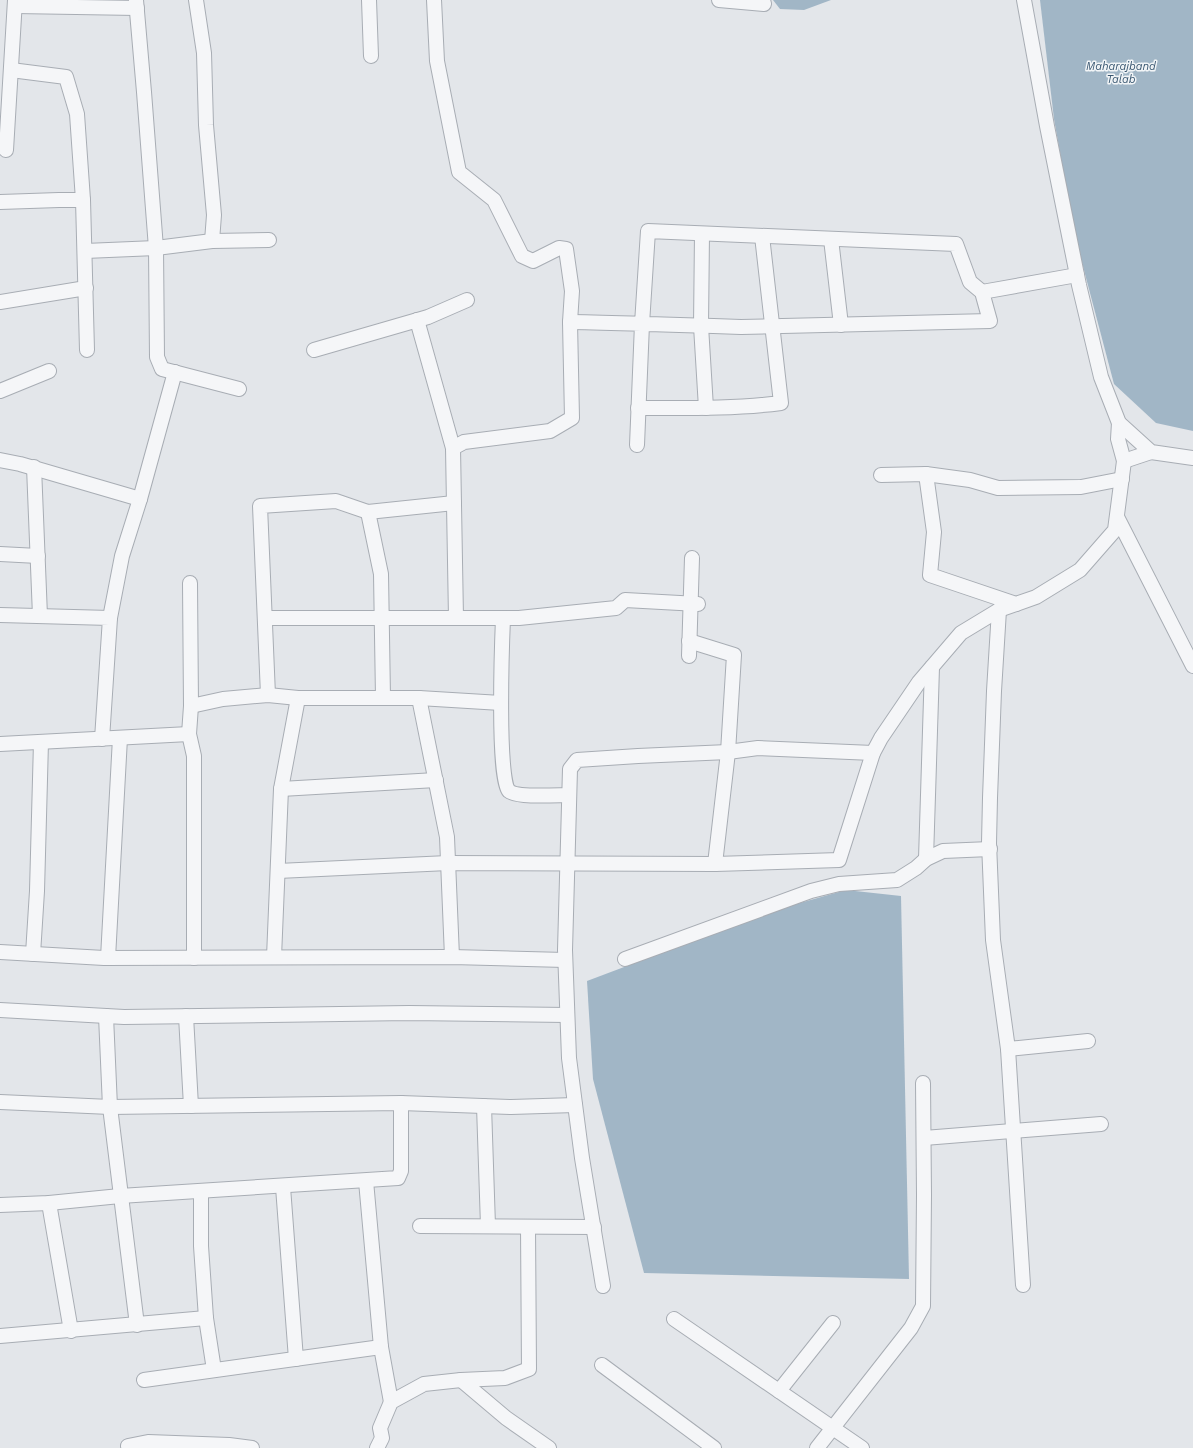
<svg xmlns="http://www.w3.org/2000/svg" width="1193" height="1448" font-family="'Work Sans',sans-serif">
  <rect width="100%" height="100%" fill="#e3e6ea"/>
  <g fill="#a1b6c6">
    <polygon points="773,0 831,0 804,10 780,9"/>
    <polygon points="1040,0 1193,0 1193,431 1156,423 1114,384 1075,236 1054,119"/>
    <polygon points="846,890 901,896 909,1279 644,1273 593,1079 587,981 775,910"/>
  </g>
  <g fill="none" stroke-linecap="round" stroke-linejoin="round">
    <defs>
      <g id="minor">
        <polyline points="136,0 144,92 156,248 157,357 162,369 239,389"/>
        <polyline points="196,0 204,53 206,125 214,215 212,241"/>
        <polyline points="369,0 371,56"/>
        <polyline points="434,0 437,61 459,172 494,200 522,256 533,261 559,248 566,249 572,291 570,322 572,418 550,431 464,442 453,448 456,618"/>
        <polyline points="719,0 764,4 763,0"/>
        <polyline points="1024,0 1047,126 1079,285 1101,377 1119,423 1151,452 1193,458"/>
        <polyline points="15,6 137,8"/>
        <polyline points="11,70 66,77 77,114 83,200 87,350"/>
        <polyline points="6,150 15,0"/>
        <polyline points="0,202 59,200 83,200"/>
        <polyline points="702,234 701,326 706,408"/>
        <polyline points="831,239 841,325"/>
        <polyline points="85,251 156,248 212,241 269,240"/>
        <polyline points="982,292 1077,275"/>
        <polyline points="0,302 86,288"/>
        <polyline points="417,320 453,448"/>
        <path d="M 570,322 C 627,323 684,325 741,327 L 990,321 L 982,292 L 970,282 L 956,244 L 648,231 L 642,324 L 637,445"/>
        <polyline points="314,350 428,317 467,300"/>
        <polyline points="0,391 49,371"/>
        <path d="M 638,408 C 686,408 734,409 781,403 L 762,236"/>
        <polyline points="0,460 20,464 140,499"/>
        <polyline points="1124,461 1151,452"/>
        <polyline points="34,467 40,616"/>
        <polyline points="926,474 934,532 930,575 1016,604"/>
        <polyline points="881,475 926,474 970,480 998,488 1081,487 1122,479"/>
        <polyline points="368,512 381,574 383,698"/>
        <polyline points="1117,517 1193,666"/>
        <polyline points="0,554 38,556"/>
        <polyline points="190,583 191,706 189,734 194,756 194,958"/>
        <polyline points="999,610 994,691 990,798 989,843 993,940 1008,1049 1023,1285"/>
        <polyline points="0,615 110,618 102,739"/>
        <polyline points="110,618 122,556 140,499 175,372"/>
        <polyline points="265,618 519,618 616,608 625,600 698,604"/>
        <path d="M 503,618 C 502,642 497,779 509,791 C 517,798 558,795 569,795"/>
        <polyline points="689,641 734,655 728,752 715,864"/>
        <polyline points="689,656 692,558"/>
        <polyline points="268,695 260,506 336,501 368,512 454,503"/>
        <polyline points="419,698 447,837 452,957"/>
        <polyline points="191,706 223,699 268,695 298,698 419,698 501,703"/>
        <polyline points="0,744 189,734"/>
        <polyline points="281,789 436,780"/>
        <polyline points="926,859 932,667"/>
        <polyline points="278,871 448,863 715,864 839,860 873,753 881,738 919,682 961,633 999,610 1036,597 1080,570 1115,530 1124,461 1118,439 1119,423"/>
        <polyline points="0,952 104,958 452,957 565,960"/>
        <polyline points="33,954 37,891 41,742"/>
        <polyline points="274,957 281,789 298,698"/>
        <polyline points="108,958 120,738"/>
        <polyline points="625,959 811,891 839,884 897,880 916,868 926,859 943,851 990,849"/>
        <polyline points="0,1010 124,1017 409,1013 567,1015"/>
        <polyline points="106,1016 110,1107 137,1325"/>
        <polyline points="186,1016 191,1106"/>
        <polyline points="1008,1049 1088,1041"/>
        <polyline points="0,1102 110,1107 401,1103 511,1107 575,1105"/>
        <polyline points="484,1106 488,1226"/>
        <polyline points="924,1138 1101,1124"/>
        <polyline points="366,1181 381,1347 391,1402"/>
        <polyline points="283,1187 296,1359"/>
        <polyline points="201,1191 201,1246 206,1318 214,1370"/>
        <polyline points="49,1203 71,1331"/>
        <polyline points="0,1205 49,1203 120,1196 398,1178 401,1171 401,1103"/>
        <polyline points="420,1226 594,1227"/>
        <polyline points="603,1286 582,1158 569,1058 565,950 570,769 577,760 638,756 728,752 758,748 873,753"/>
        <polyline points="674,1319 862,1448"/>
        <polyline points="0,1336 206,1318"/>
        <polyline points="602,1365 714,1448"/>
        <polyline points="144,1380 381,1347"/>
        <polyline points="461,1380 506,1418 549,1448"/>
        <polyline points="779,1391 833,1323"/>
        <polyline points="128,1446 148,1442 229,1445 252,1448"/>
        <polyline points="377,1448 382,1438 380,1428 391,1402 424,1384 461,1380 505,1378 529,1369 528,1227"/>
        <polyline points="817,1448 911,1328 923,1306 924,1195 923,1083"/>
      </g>
    </defs>
    <use href="#minor" stroke="#a8adb4" stroke-width="16"/>
    <use href="#minor" stroke="#f5f6f8" stroke-width="14"/>
  </g>
  <g text-anchor="middle" stroke-width="3" stroke-linejoin="round" paint-order="stroke">
    <g font-size="11" font-style="italic" fill="#395771" stroke="#f2f5f7">
      <text x="1121" y="70">Maharajband<tspan x="1121" dy="13">Talab</tspan></text>
    </g>
  </g>
</svg>
